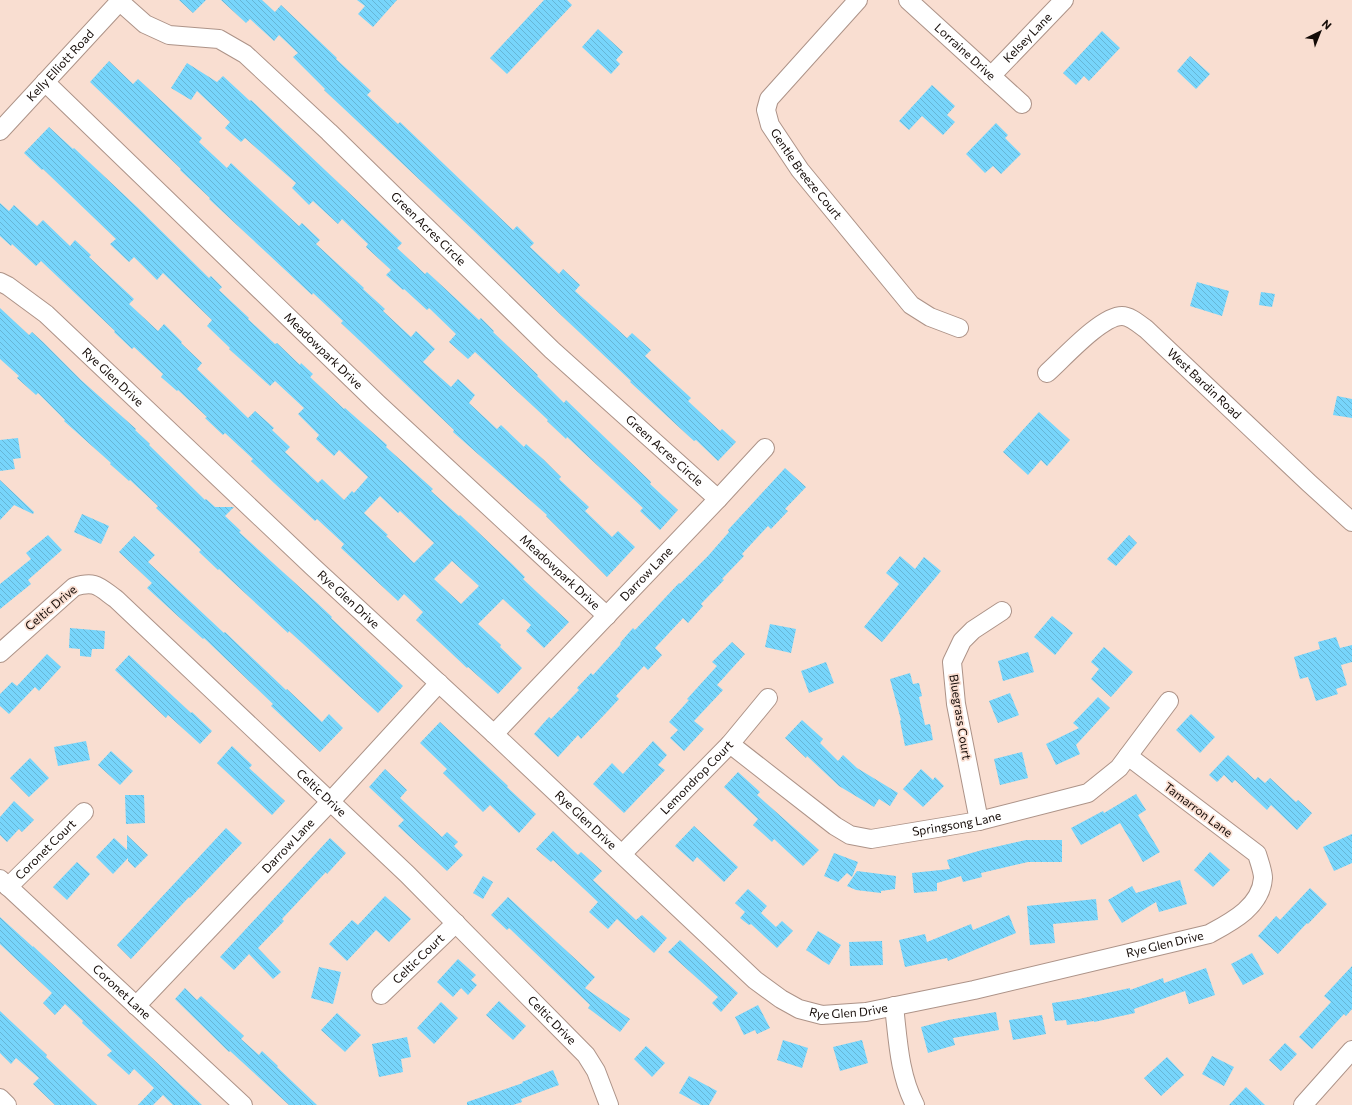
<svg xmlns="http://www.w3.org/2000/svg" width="1352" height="1105" font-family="Commissioner,sans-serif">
  <defs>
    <pattern id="building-back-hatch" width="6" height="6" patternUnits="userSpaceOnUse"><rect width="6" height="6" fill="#77d5fb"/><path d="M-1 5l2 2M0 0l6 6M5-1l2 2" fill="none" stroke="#66b6d6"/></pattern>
  </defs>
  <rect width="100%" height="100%" fill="#f9ded1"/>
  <g fill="url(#building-back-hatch)" fill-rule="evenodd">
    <polygon points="179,0 206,0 193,13"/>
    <polygon points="221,0 262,0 275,12 281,5 337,58 336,59 371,91 367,95 398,124 400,122 513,230 517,226 534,243 530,247 559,274 563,269 580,285 575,291 604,317 627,338 632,333 651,350 645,356 691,398 688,401 720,431 722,429 736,442 718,461 696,440 694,441 630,382 631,381 562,316 472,229 324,90 325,89 293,57 298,53 279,35 274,41 250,19 246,23"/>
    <polygon points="357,0 397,0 373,27 358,14 365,6"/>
    <polygon points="544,0 567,0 572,5 507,74 490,58"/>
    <polygon points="598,29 623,52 616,60 620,64 611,74 582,47"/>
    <polygon points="1102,31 1120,48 1089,81 1084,76 1076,85 1063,73"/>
    <polygon points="1190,56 1210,74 1196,89 1177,71"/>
    <polygon points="109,61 133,84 138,79 202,138 199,142 227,168 231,163 299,226 302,223 320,240 316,244 364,288 363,289 385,309 383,311 411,337 416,331 435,349 423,362 451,387 458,379 475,395 469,403 497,429 501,425 524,447 526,444 544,460 561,477 559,479 589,507 585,511 612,537 618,531 635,547 607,577 546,516 547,515 453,432 454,430 341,323 343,321 313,293 312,295 209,199 210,198 180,170 181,169 90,82"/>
    <polygon points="187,63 217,82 223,76 250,101 251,100 402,243 397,248 425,274 427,272 479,320 481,318 494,331 493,332 538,375 537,376 564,403 566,400 651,482 650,484 678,510 660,530 640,511 643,508 567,437 566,439 547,421 548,420 475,352 468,359 449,342 456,334 429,308 427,310 404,289 403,290 386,275 391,270 366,247 368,244 342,219 338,224 313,201 309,205 292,188 296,183 245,138 241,142 225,128 230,122 197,91 191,100 171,88"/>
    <polygon points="932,85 955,106 947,115 955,122 943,135 922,116 909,130 899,121"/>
    <polygon points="996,123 1008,135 1005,138 1021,154 1001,174 993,166 985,173 966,154"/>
    <path d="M 49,127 L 73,149 L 74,148 L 137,207 L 209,278 L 211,276 L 222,287 L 219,290 L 249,318 L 248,319 L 275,344 L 277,343 L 300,365 L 301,363 L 313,374 L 310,377 L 344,409 L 345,408 L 387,445 L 386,447 L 433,489 L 431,491 L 459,516 L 460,515 L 513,565 L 525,577 L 523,579 L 569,622 L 544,648 L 526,631 L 531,625 L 503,599 L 478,624 L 501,645 L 500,647 L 522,668 L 498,694 L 468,667 L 467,668 L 416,620 L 423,612 L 404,594 L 398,601 L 341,548 L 344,544 L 317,519 L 315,521 L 274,483 L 251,461 L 253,459 L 225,433 L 223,435 L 205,418 L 207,417 L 178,390 L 177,391 L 161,377 L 163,374 L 134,347 L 132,349 L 114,332 L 115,331 L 41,261 L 36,266 L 12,244 L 11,246 L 0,236 L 0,203 L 9,211 L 14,205 L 37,226 L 43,220 L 70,246 L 75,240 L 91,255 L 89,257 L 134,299 L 129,304 L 158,331 L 164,324 L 182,342 L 181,343 L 202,363 L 197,369 L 248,418 L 255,411 L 274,428 L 272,430 L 290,447 L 285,452 L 318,483 L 322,479 L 344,500 L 352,491 L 354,493 L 368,477 L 339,450 L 334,456 L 316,439 L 319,435 L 298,414 L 304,408 L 275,381 L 270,386 L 229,349 L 230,348 L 207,326 L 212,320 L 163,273 L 157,280 L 134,257 L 129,262 L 110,244 L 116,239 L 43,169 L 42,170 L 24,153 ZM 380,496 L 398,513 L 400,511 L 434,543 L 414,563 L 386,536 L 388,535 L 364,513 ZM 452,561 L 479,586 L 461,604 L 434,579 Z"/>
    <polygon points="1197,282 1229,291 1222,316 1190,306"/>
    <polygon points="1261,292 1275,294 1272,307 1259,305"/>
    <polygon points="0,308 29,335 32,332 43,342 81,380 136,429 135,430 150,444 149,445 205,500 206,499 215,507 234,507 225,516 241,531 239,532 316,602 332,617 331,618 403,686 378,713 313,653 289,631 288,633 219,569 218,570 199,552 201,550 156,508 158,506 130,480 129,481 110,464 111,463 64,421 65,420 38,393 36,395 17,378 19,376 0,359"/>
    <polygon points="1337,396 1352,399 1352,418 1333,415"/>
    <polygon points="1039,412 1070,440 1047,466 1041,460 1028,475 1003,452"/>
    <polygon points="18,438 21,458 13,459 15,469 0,471 0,440"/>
    <polygon points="785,468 806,487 785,509 788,511 771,529 768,526 742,554 744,556 722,579 724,580 701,604 703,606 688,623 683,618 655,648 662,655 648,670 644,666 616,696 619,699 605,714 581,739 578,735 558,757 534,734 549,717 551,719 579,690 577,688 591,673 593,675 621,644 620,643 633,628 635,630 679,583 680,584 708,556 729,532 728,530"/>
    <polygon points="0,480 34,512 33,514 14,505 0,520"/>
    <polygon points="82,514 109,526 101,544 74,532"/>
    <polygon points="48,535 62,550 28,580 31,584 0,609 0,584 31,559 26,553"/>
    <polygon points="1129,535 1137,543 1116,566 1107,559"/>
    <polygon points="134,536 155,555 148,562 224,633 225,632 286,690 287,689 322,722 329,714 343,728 320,752 271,706 273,704 204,638 203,639 147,588 152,583 119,552"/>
    <polygon points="900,556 915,569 924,557 941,571 882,642 864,627 899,584 886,573"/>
    <polygon points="1052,616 1073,633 1055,655 1034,637"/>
    <polygon points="770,624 796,629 791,653 765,647"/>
    <polygon points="70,628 105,631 104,649 92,649 91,657 80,656 80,649 69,648"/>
    <polygon points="1336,637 1340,648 1352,645 1352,662 1341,665 1347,685 1336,689 1338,694 1316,701 1308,677 1300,679 1294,657 1320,649 1318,642"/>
    <polygon points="732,642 745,654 717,685 723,690 694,721 704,729 684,751 670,738 678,730 669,722 689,700 687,699 717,666 712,662"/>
    <polygon points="1104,647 1133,672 1111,697 1091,679 1099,669 1091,662"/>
    <polygon points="1028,652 1034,672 1003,681 998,661"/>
    <polygon points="47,654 61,667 39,691 35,687 9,714 0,706 0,694 12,682 17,686"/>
    <polygon points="129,655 191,713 192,712 212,731 200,744 168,715 166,718 115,670"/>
    <polygon points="826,662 834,683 809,693 801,671"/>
    <polygon points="910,673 913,684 919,683 922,696 919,697 925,725 930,724 933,740 905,746 900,721 901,720 890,679"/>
    <polygon points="1010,693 1019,715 998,723 989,701"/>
    <polygon points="1098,697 1110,708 1076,745 1080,754 1056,765 1046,744 1079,728 1073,723"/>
    <polygon points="1191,714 1215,737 1200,753 1176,730"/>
    <polygon points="802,720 823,739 820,743 838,761 843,755 857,768 898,793 890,806 879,799 874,807 839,786 807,756 806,758 785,738"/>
    <polygon points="440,722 508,786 507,787 536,814 519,833 490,805 483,812 443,773 447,769 420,743"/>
    <polygon points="86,741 90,760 58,766 54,747"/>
    <polygon points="653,741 667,755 658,765 665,770 624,813 593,784 612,763 623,774"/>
    <polygon points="232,746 252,765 249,768 285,801 272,815 217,763"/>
    <polygon points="111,751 133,771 120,785 98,765"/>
    <polygon points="1022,752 1028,778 1000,785 994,759"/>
    <polygon points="1228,755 1255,780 1258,777 1265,783 1270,778 1296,802 1298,800 1312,813 1297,830 1271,805 1267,810 1235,780 1232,783 1224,775 1217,782 1209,775"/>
    <polygon points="30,758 49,778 29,797 10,778"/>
    <polygon points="385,769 407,790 400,798 442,837 447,832 458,842 454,846 463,855 447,871 398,826 404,820 369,787"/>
    <polygon points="921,769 933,780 935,777 944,786 923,807 903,789"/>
    <polygon points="738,772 760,792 757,795 819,850 803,866 774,839 772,842 753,825 758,819 724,787"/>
    <polygon points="1136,794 1146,810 1138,815 1160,852 1143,862 1120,823 1081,845 1071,828 1103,811 1104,813"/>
    <polygon points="125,795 144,795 145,823 126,824"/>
    <polygon points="14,801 34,820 22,832 19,829 7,842 0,835 0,817"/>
    <polygon points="694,826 738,867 724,882 697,857 693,862 675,846"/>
    <polygon points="226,828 242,843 190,898 189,897 131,959 117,945"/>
    <polygon points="553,831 578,855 581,852 602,871 593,880 636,920 642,915 667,938 654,953 617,919 608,929 589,912 598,902 553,860 551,862 536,849"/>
    <polygon points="1352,834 1352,863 1334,871 1323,847"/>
    <polygon points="127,835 148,855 135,868 128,861 128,858 113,874 96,857 114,838 127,850"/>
    <polygon points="330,838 346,853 327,874 326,872 282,919 284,921 258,948 281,972 273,979 249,954 234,970 220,957"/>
    <polygon points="1026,840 1062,840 1062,862 1028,862 981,873 982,877 963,882 961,876 937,883 937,891 914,893 912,873 950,869 947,860 982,850"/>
    <polygon points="1210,852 1230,870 1213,887 1194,870"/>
    <polygon points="834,853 858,862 852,877 847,873 838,882 824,876"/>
    <polygon points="77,862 90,874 67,900 53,887"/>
    <polygon points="857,871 896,876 895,889 881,891 881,893 856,890 847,886"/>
    <polygon points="483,876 493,882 483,899 473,893"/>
    <polygon points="1180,880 1187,904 1159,912 1156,902 1122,923 1108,900 1132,886 1136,893"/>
    <polygon points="1310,888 1327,904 1308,924 1307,923 1278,954 1258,936 1276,916 1280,920"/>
    <polygon points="748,889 767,906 761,913 776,927 782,921 793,931 777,948 751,924 749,925 740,918 745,912 735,903"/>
    <polygon points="385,896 411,919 389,942 376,930 347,961 329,944 352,920 358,925"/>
    <polygon points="508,897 595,977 585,988 630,1019 620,1032 588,1008 590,1005 509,928 507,930 491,915"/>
    <polygon points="1096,899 1098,920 1053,924 1055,943 1030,945 1027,906"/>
    <polygon points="1009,915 1016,933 948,961 947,958 905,967 899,940 925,934 927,942 971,924 973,930"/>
    <polygon points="0,917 33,947 33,946 202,1105 173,1105 163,1095 153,1105 138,1105 154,1088 134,1069 129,1075 107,1055 112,1051 82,1023 83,1021 65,1004 55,1015 43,1003 52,993 0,944"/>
    <polygon points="818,931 841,945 829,965 806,950"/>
    <polygon points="680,940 738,993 721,1012 712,1003 718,997 668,952"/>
    <polygon points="882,941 883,965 850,966 849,942"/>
    <polygon points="1252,953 1264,974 1243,985 1231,964"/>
    <polygon points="458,959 476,975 471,980 477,985 468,995 461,988 453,997 437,982"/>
    <polygon points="1352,966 1352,1009 1346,1016 1344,1014 1312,1049 1299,1037 1331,1002 1324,996"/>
    <polygon points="319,967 341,972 333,1004 311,998"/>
    <polygon points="1206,968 1215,995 1189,1004 1185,991 1134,1009 1135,1013 1094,1022 1094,1021 1067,1025 1066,1020 1055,1021 1052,1003 1079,999 1130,988 1130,990 1163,978 1164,983"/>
    <polygon points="185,988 197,1000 201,996 244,1036 241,1039 259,1055 262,1051 278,1066 277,1067 317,1105 289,1105 230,1051 229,1052 175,999"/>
    <polygon points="499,1001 526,1026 513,1040 486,1015"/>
    <polygon points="441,1002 458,1018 434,1044 417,1028"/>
    <polygon points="758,1005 770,1028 757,1034 755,1030 744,1035 735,1017"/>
    <polygon points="0,1011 47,1055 46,1057 97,1105 55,1105 33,1084 39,1078 16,1058 11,1064 0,1053"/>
    <polygon points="996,1012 999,1030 953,1038 955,1045 928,1053 921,1027 948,1020"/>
    <polygon points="337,1013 361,1035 345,1052 321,1030"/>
    <polygon points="1042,1015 1046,1034 1013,1040 1009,1020"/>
    <polygon points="407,1037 411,1057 401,1059 403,1072 379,1077 372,1044"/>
    <polygon points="783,1040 808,1048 802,1068 777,1060"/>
    <polygon points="862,1040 868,1063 840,1071 833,1047"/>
    <polygon points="1285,1043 1297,1054 1281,1071 1269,1060"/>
    <polygon points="646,1046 665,1063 652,1077 634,1059"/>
    <polygon points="1212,1056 1234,1067 1224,1086 1202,1074"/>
    <polygon points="1167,1057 1184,1075 1161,1096 1144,1078"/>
    <polygon points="553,1070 559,1085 521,1099 522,1102 513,1105 467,1105 467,1102 523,1083 522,1082"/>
    <polygon points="689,1076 717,1091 709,1105 701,1105 679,1093"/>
    <polygon points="1246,1087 1265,1105 1229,1105"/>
  </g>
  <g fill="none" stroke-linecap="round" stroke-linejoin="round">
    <defs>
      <g id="minor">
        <path id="s1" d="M 118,0 L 145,24 L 169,35 L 219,39 L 245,54 L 329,132 L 552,350 L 718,499"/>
        <path id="s2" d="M 858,0 L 769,99 L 766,110 L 770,125 L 800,170 L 911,305 L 930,317 L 959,328"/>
        <path id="s3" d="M 908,0 L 1022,104"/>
        <path id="s4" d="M 991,76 L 1064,0"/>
        <path id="s5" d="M 45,82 L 377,403 L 607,616"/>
        <path id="s6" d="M 0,131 L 121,0"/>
        <path id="s7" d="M 0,282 L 8,286 L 46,314 L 313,567 L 494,734 L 755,980 L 781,999 L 799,1009 L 822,1015 L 866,1012 L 974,990 L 1209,934 C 1231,922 1261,907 1263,878 C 1263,871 1259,861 1257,854 L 1128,756"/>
        <path id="s8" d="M 1047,373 C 1063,359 1101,316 1122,316 C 1130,316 1139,324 1146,329 L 1309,483 L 1352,522"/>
        <path id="s9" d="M 0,653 L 74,587 C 96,580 99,587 116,599 L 407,874 L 586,1055 L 596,1071 L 609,1105"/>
        <path id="s10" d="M 494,734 L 718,499 L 765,448"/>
        <path id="s11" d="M 730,744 L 835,826 L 850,835 L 871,839 L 979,821 L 1088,793 L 1119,768 L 1169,701"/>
        <polyline points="979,821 956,704 952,662 962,641 973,630 1002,611"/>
        <path id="s12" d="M 622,854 L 730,744 L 768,698"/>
        <path id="s13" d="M 0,879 L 243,1105"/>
        <path id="s14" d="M 8,887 L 84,812"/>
        <path id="s15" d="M 381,995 L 456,923"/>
        <path id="s16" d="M 136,1006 L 330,802 L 439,683"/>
        <path d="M 894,1006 C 898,1040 899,1074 915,1105"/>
        <polyline points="0,1098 7,1105"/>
        <polyline points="1303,1105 1352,1050"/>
      </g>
    </defs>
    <use href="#minor" stroke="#ad9388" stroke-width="20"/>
    <use href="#minor" stroke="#fff" stroke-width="18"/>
  </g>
  <g text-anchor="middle" stroke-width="3.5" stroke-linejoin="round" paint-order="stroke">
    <g font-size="12" fill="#140b07" stroke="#f9ded1">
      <text dy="4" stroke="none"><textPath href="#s4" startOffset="53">Kelsey Lane</textPath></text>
      <text dy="4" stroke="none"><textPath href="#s3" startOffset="77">Lorraine Drive</textPath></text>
      <text dy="4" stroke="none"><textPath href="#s6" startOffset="89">Kelly Elliott Road</textPath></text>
      <text dy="4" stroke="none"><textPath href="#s2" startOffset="221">Gentle Breeze Court</textPath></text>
      <text dy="4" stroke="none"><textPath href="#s1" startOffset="396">Green Acres Circle</textPath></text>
      <text dy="4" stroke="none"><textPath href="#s5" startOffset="387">Meadowpark Drive</textPath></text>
      <text dy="4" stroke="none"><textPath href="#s7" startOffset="148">Rye Glen Drive</textPath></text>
      <text dy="4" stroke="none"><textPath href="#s8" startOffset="203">West Bardin Road</textPath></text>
      <text dy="4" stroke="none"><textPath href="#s1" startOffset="720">Green Acres Circle</textPath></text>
      <text dy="4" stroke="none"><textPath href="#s5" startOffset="711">Meadowpark Drive</textPath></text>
      <text dy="4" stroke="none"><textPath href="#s10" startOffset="221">Darrow Lane</textPath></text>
      <text dy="4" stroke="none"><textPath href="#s7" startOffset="472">Rye Glen Drive</textPath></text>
      <text transform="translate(51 608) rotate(-40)" y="4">Celtic Drive</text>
      <text transform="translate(960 717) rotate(81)" y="4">Bluegrass Court</text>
      <text dy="4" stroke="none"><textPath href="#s12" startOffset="107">Lemondrop Court</textPath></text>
      <text dy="4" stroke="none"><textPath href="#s9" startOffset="428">Celtic Drive</textPath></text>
      <text transform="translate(1198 810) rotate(37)" y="4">Tamarron Lane</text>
      <text dy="4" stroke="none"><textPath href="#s7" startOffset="796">Rye Glen Drive</textPath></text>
      <text dy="4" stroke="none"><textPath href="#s11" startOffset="259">Springsong Lane</textPath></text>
      <text dy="4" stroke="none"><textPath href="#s16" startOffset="221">Darrow Lane</textPath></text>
      <text dy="4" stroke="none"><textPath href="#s14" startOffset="53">Coronet Court</textPath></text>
      <text dy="4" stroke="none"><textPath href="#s7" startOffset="1456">Rye Glen Drive</textPath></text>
      <text dy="4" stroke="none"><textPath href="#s15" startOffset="52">Celtic Court</textPath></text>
      <text dy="4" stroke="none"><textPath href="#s13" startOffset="166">Coronet Lane</textPath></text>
      <text dy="4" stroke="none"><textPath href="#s7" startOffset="1132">Rye Glen Drive</textPath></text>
      <text dy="4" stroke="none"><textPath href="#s9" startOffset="752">Celtic Drive</textPath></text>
    </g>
  </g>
  <g transform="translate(1320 32) rotate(43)" stroke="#f9ded1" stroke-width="3" paint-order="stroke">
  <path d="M0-3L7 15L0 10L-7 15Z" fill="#140b07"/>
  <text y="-6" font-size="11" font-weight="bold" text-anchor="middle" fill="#140b07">N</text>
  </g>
</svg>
